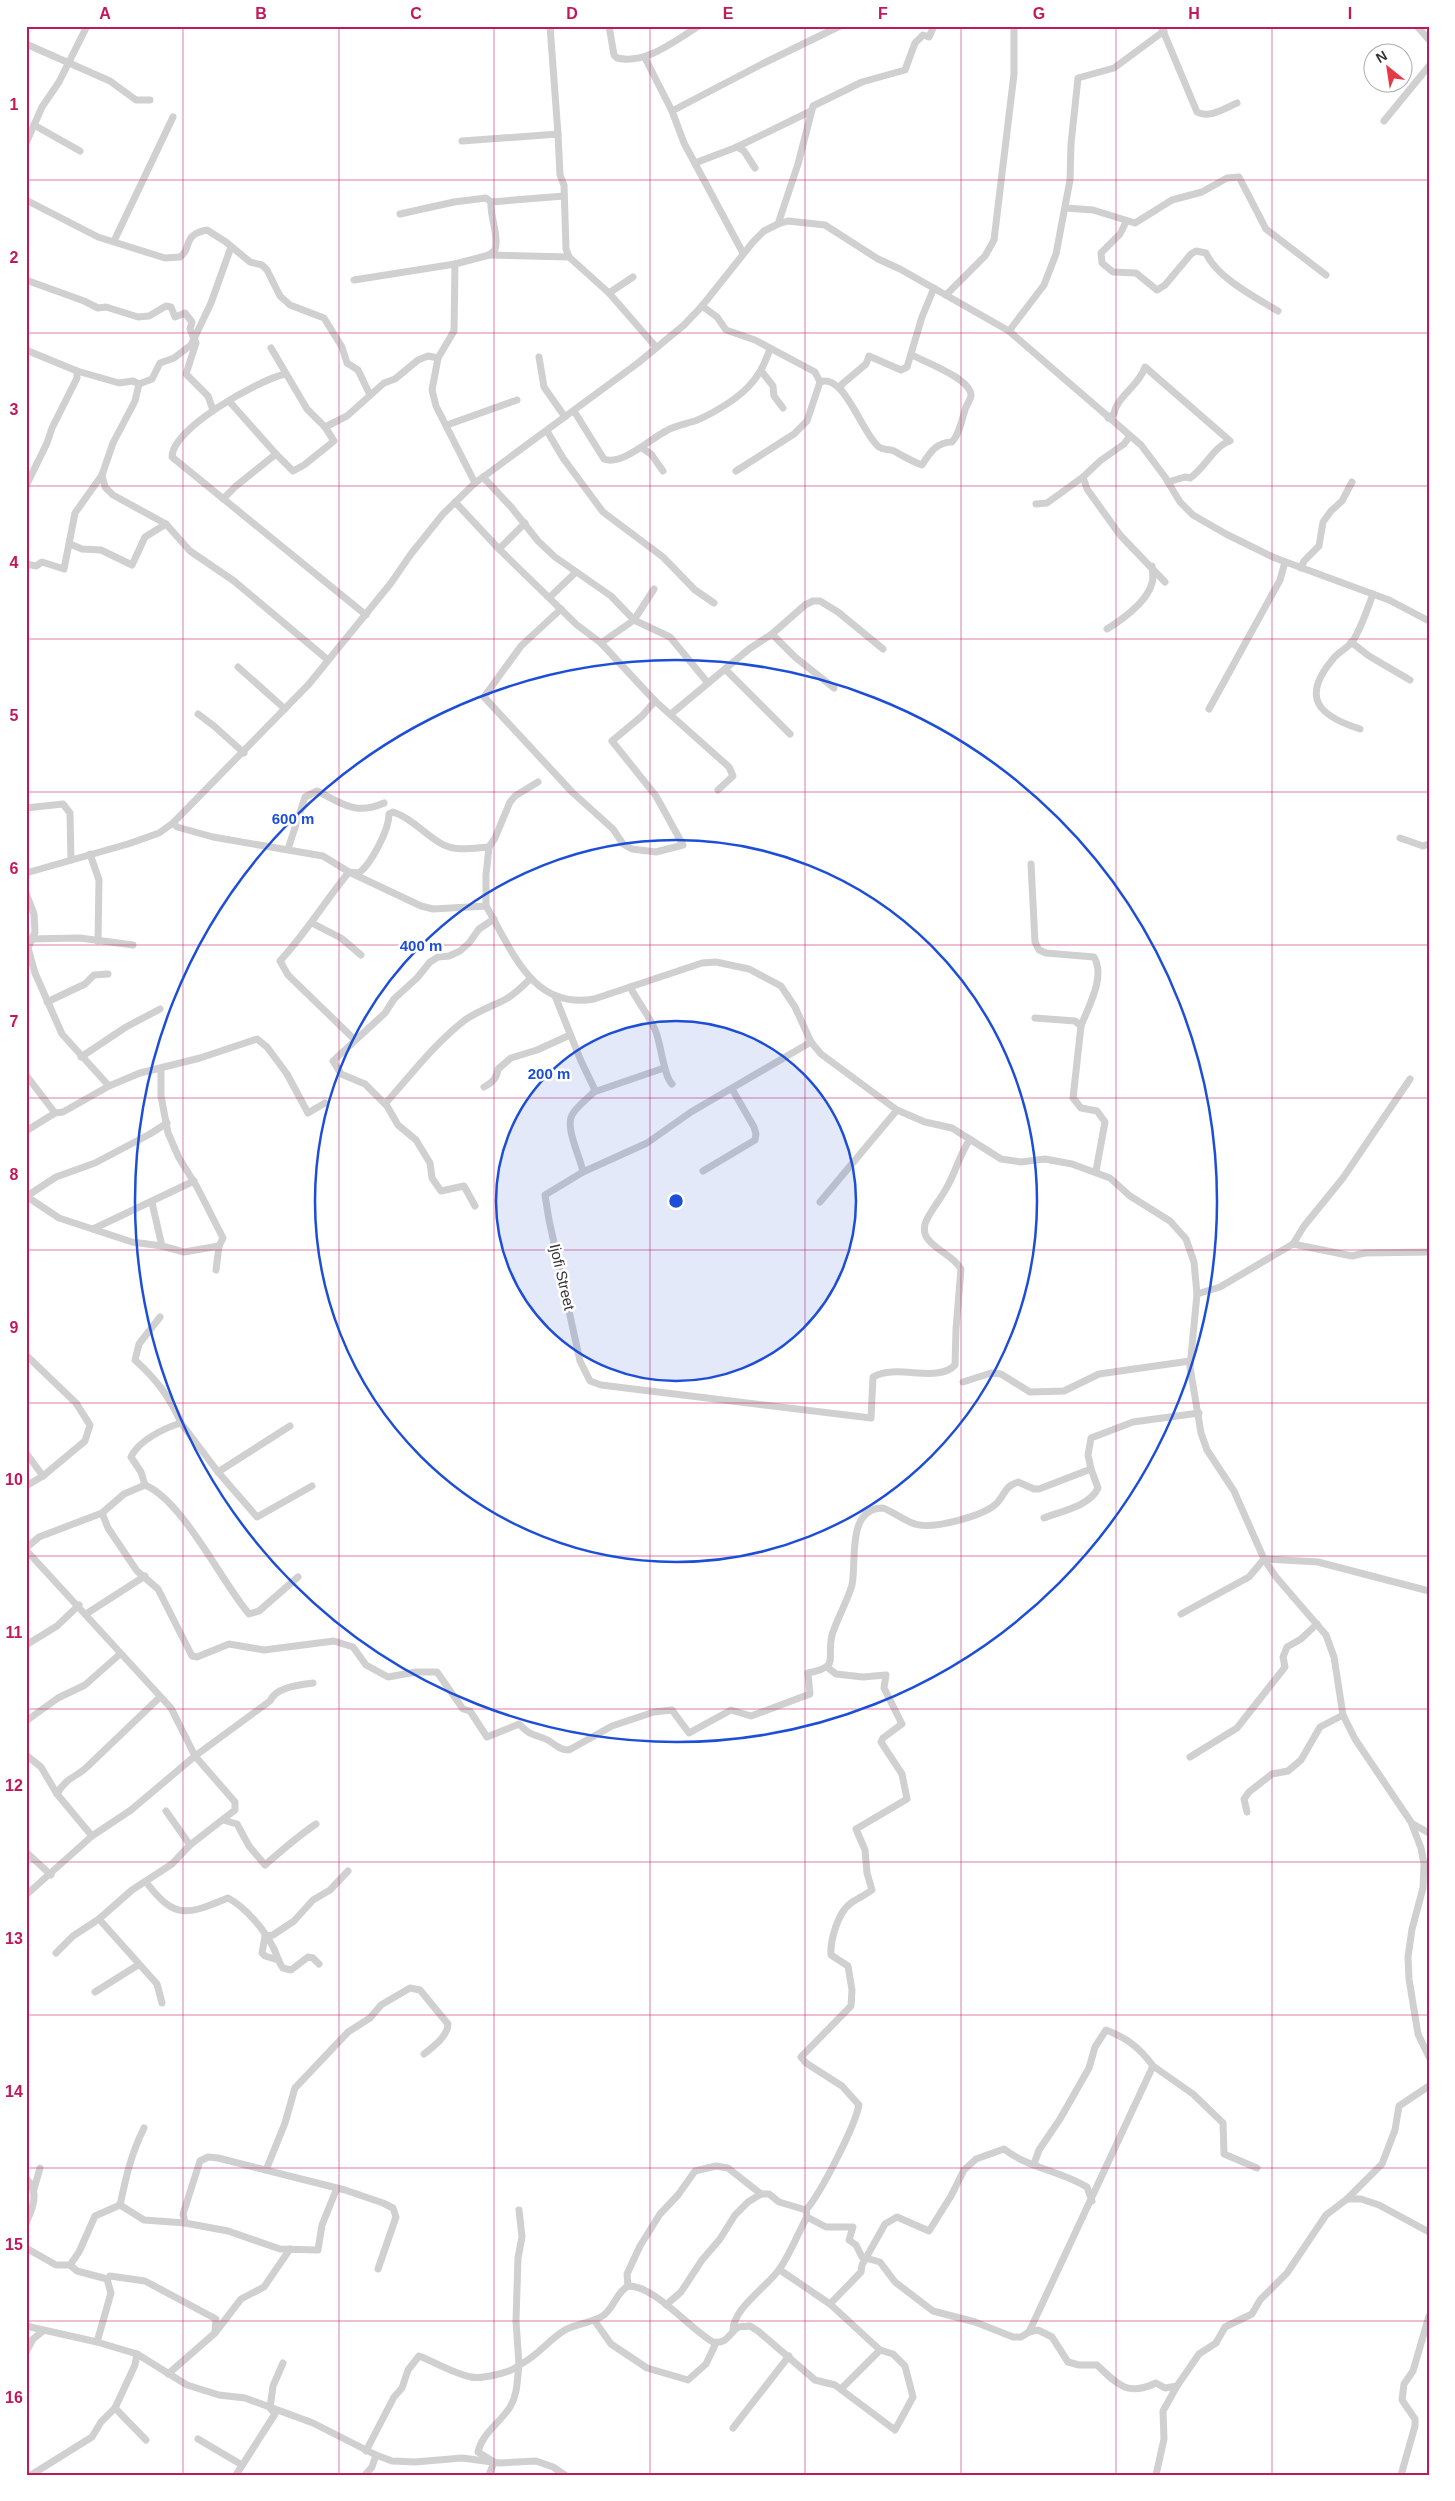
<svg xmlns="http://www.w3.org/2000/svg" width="1455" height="2501" font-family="Helvetica,sans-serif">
  <rect width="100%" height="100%" fill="#fff"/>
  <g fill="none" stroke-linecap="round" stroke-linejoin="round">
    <g stroke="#d0d0d0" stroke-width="7">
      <polyline points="550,26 558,134"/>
      <path d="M 609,26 L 614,55 L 617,58 C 646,65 674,41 699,26"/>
      <path d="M 1161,26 L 1197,112 C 1209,119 1225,108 1237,103"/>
      <polyline points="1417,26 1429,40"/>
      <polyline points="26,44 110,81 136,100 150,100"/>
      <polyline points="645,58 672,111 684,143 743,253"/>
      <polyline points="672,111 762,64 840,26"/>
      <polyline points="1384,121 1429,66"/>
      <polyline points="34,125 80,151"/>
      <polyline points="462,141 558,134 560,175 564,185 566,249 569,257 609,293 656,347"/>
      <polyline points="26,143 42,107 59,82 87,26"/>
      <polyline points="737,147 744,151 755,168"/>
      <polyline points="695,163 737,147 811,111"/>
      <path d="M 26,200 L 98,237 L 165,258 L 180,257 C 193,248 181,235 207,230 L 226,242 L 250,262 L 262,265 L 267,270 L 280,296 L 290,305 L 324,318 L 342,347 L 347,363 L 358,370 L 370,395"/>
      <polyline points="1066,208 1093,210 1135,223 1172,200 1202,192 1227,178 1239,177 1266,229 1326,275"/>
      <polyline points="400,214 454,202 486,198 491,202 564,196"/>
      <path d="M 1126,222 L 1120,234 L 1101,253 L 1102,263 L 1113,272 L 1136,273 L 1157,290 L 1165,285 L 1191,254 L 1196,251 L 1206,253 C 1216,277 1256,298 1278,311"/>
      <polyline points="778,224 798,164 813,106 862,82 905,70 915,43 923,35 929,37 934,26"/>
      <polyline points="114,241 173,117"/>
      <polyline points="489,255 569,257"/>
      <polyline points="26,280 84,301 98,308 106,307 138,317 149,316 166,306 171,307 175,317 185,313 192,322 190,329 196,343 186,374 208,396 213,410"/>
      <polyline points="354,280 455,264"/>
      <polyline points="609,293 633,277"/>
      <polyline points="946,295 985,256 994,240 1014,74 1014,26"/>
      <polyline points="702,306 717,317 726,330 755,340 815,372 820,382 807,421 794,434 736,471"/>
      <polyline points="1009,331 1044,285 1056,254 1070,180 1071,144 1078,78 1114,68 1164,31"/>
      <polyline points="271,348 307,409 325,427"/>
      <polyline points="26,350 77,371 119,383 133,381 139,384 135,401 113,443 102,475 75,513 64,569 42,562 36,566 26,564"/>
      <polyline points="539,357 544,387 565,417"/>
      <polyline points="762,372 773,386 774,396 783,408"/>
      <path d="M 285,374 C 259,380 172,428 172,457 L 366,615"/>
      <path d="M 820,382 C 844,372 862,434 879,447 C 883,450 889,449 894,451 C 903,456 911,461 922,465 C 930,452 937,442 952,442 C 960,433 961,422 965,410 C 966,405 970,401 971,396 C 972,379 925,362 912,355"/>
      <polyline points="139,384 152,379 160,363 174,358 191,345 211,303 231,247"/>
      <polyline points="841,389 841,385 866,364 869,356 901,370 907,367 922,317 934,288"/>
      <polyline points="229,401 276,454"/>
      <path d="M 574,411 L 604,459 C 622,466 650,439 666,431 C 675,426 685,424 695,421 C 710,415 732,402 744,391 C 758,378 764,366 770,349"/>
      <path d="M 1108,418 L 1114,414 C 1116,397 1139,386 1145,367 L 1230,441 C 1214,446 1205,468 1190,478 L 1185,477 L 1168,482"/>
      <polyline points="447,425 517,400"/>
      <polyline points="547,431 563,458 603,512 663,557 695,590 714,603"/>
      <polyline points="642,448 651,454 663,471"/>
      <polyline points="102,475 105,487 113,495 166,524 190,551 234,581 328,660"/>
      <polyline points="483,477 512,508 538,541 555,557 611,596 634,620 670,637 708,683"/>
      <polyline points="1083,477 1087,489 1120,535 1165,582"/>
      <path d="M 475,483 L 436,406 L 432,390 L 438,358 L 454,331 L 455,264 L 489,255 L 495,250 C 499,234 490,218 491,202"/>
      <polyline points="26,486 47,443 52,428 77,378 77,371"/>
      <polyline points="223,499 236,486 276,454 293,471 304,465 334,441 325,427 347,416 384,383 395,379 418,360 428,356 438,358"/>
      <polyline points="455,502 499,549 577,625 601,643 655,701 729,767 733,776 718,790"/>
      <polyline points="1036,504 1047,503 1083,477 1100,461 1124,444 1130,436"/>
      <polyline points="70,544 82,549 101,550 132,565 145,537 166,524"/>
      <polyline points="499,549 525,523"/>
      <polyline points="1301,568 1304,561 1319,546 1323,522 1331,511 1342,501 1352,482"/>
      <polyline points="550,597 576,572"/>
      <polyline points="561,609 521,646 484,697 572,792 613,829 623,844 632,849 656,852 683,845 656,796 612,741 642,716 655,701"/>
      <path d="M 1107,629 C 1123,619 1147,602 1152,583 C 1154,578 1152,571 1152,566"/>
      <polyline points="772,634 795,657 834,688"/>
      <polyline points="1351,642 1369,656 1410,680"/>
      <polyline points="601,643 634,620 654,589"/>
      <polyline points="238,667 285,709"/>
      <polyline points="726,670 790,734"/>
      <polyline points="1209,709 1280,580 1285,562"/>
      <polyline points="198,714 214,726 244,753"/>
      <polyline points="671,714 749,649 772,634 805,605 813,601 820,601 838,612 883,649"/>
      <path d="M 1360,729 C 1319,716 1300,698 1333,659 C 1338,652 1348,648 1353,641 C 1362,626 1367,610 1373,594"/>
      <polyline points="26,808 63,804 70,813 71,860"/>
      <path d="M 173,823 L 177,827 L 213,837 L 323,856 L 349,872 L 421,906 L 433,909 L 486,906 C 512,950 532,1010 594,999 L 702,963 L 716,962 L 749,969 L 781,986 L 795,1007 L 811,1042 L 821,1054 L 897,1110 L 925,1122 L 952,1128 L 1001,1159 L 1021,1162 L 1045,1159 L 1072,1164 L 1110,1178 L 1130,1196 L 1170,1221 L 1186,1239 L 1194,1262 L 1197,1294 L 1190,1367 L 1201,1433 L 1207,1450 L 1234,1491 L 1264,1559 L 1276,1577 L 1326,1635 L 1334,1657 L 1343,1715 L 1355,1739 L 1411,1822 L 1421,1848 L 1424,1864 L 1423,1888 L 1412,1929 L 1408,1957 L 1409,1979 L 1418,2034 L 1429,2057"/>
      <polyline points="1400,838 1423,846 1429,844"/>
      <path d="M 288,849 L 305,797 L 317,791 C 342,803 355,816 384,803"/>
      <polyline points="90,854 99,880 98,941"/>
      <path d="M 1031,864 L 1035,942 L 1039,950 L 1046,953 L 1094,957 C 1106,977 1088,1007 1081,1026"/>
      <polyline points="26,873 128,844 159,833 173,823 309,684 391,583 411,554 443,514 475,483 638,363 684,325 702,306 753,242 764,231 778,224 788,221 825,225 878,259 900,269 1009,331 1141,445 1165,477 1180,502 1193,515 1226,534 1275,558 1389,600 1429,621"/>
      <polyline points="26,893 34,914 35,932 28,948 35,973 62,1034 109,1086"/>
      <polyline points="486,906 486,875 489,847 495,838 510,802 515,796 538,782"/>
      <polyline points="312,923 341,938 361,955"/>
      <polyline points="29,939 80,938 133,945"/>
      <path d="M 630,987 C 638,1002 650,1017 656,1032 C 661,1045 664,1077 672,1084"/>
      <path d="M 555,996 L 581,1061 L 594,1088 L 594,1092 C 587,1099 576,1107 572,1115 C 565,1128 580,1156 583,1172"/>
      <polyline points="47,1002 85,984 94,975 108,974"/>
      <polyline points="1035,1018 1075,1021 1081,1026 1073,1098 1081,1108 1097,1111 1105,1122 1096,1171"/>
      <path d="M 354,1039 L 288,975 L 280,961 C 306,933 325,901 349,872 L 359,873 C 371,864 389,830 389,814 L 393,812 C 412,818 425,835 442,844 C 456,852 474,848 489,847"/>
      <path d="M 811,1042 L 691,1112 L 647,1143 L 583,1172 L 545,1195 L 549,1220 L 580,1361 L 590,1381 L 601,1385 L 871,1418 L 873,1377 C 897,1363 937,1384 955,1365 L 956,1329 L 961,1269 C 953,1255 936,1251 927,1238 C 924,1234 924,1229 925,1224 C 929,1212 941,1199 947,1187 C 956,1171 959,1156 970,1139"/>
      <polyline points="81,1057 126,1027 160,1009"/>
      <polyline points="161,1069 161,1096 168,1133 179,1158 197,1187 223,1238 219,1246 216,1270"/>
      <polyline points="26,1075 55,1113"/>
      <path d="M 484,1087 C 493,1082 497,1078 498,1069 L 511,1058 L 537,1050 L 570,1035"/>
      <polyline points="594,1092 664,1068"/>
      <path d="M 385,1104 C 411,1075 434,1044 465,1020 C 478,1011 493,1006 506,999 C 515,994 523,986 530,979"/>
      <polyline points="26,1131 55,1113 63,1112 109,1086 140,1073 200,1058 257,1039 267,1047 287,1074 308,1113 325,1103"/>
      <polyline points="703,1171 755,1140 756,1134 754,1127 732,1089"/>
      <polyline points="26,1196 59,1218 132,1242 162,1246 184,1252 219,1246"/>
      <polyline points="27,1196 56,1177 95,1163 150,1134 167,1123"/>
      <polyline points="820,1202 897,1110"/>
      <polyline points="152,1203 162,1246"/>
      <polyline points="475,1206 464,1186 441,1191 432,1178 430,1163 416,1140 398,1125 387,1106 365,1084 341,1074 333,1061 385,1013 394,999 417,978 430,962 438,957 449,956 460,951 469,943 479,929 494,919"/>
      <polyline points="93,1229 194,1181"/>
      <polyline points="1293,1244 1352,1256 1365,1253 1429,1252"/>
      <polyline points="1197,1294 1220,1287 1293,1244 1304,1226 1343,1178 1410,1079"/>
      <path d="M 160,1317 L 139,1344 L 135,1360 C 156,1379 170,1397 181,1423"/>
      <polyline points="26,1355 76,1403 90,1425 85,1441 43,1476 26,1486"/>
      <polyline points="963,1382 991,1373 1001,1374 1030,1392 1064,1391 1099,1374 1190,1361"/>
      <polyline points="26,1453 43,1476"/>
      <polyline points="218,1472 290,1426"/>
      <path d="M 145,1485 L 141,1472 L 131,1457 C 138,1441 164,1428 181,1423 L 218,1472 L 257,1517 L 312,1486"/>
      <path d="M 102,1513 L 108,1528 L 137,1571 L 158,1589 L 192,1656 L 197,1657 L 229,1644 L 264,1650 L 334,1641 L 353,1647 L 366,1665 L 388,1677 L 416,1672 L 437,1672 L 463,1709 L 470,1711 L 487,1737 L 519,1724 C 529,1734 531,1734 543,1738 C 553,1741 557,1750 569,1750 L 612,1726 L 654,1712 L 672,1710 L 689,1733 L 731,1710 L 751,1716 L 810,1694 L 808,1673 C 841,1666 826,1660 832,1635 C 837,1619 847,1602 852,1585 C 857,1562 846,1508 883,1508 C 894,1512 904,1521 915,1524 C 932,1530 984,1516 997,1503 C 1006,1493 1004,1487 1018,1482 L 1034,1489 L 1039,1489 L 1091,1469 L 1088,1455 L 1091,1438 L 1133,1422 L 1199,1413"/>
      <path d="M 1044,1518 C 1062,1511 1090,1506 1098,1488 L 1091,1469"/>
      <path d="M 26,1548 L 39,1537 L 102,1513 L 124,1494 L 145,1485 C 183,1501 221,1581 249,1614 L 259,1611 L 298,1577"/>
      <polyline points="26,1550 171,1708 195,1756 235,1802 235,1810 190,1845 172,1864 132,1890 99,1919 73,1936 56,1953"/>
      <polyline points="86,1614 145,1576"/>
      <polyline points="1181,1614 1249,1577 1264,1559 1318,1562 1429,1591"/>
      <polyline points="26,1645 57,1626 79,1605"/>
      <polyline points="26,1721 58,1698 85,1685 120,1654"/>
      <polyline points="26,1755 41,1767 57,1794 92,1836"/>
      <polyline points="1190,1757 1237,1728 1285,1667 1283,1657 1287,1647 1301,1639 1317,1624"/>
      <path d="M 57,1794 C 66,1777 76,1778 88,1766 C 112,1743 136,1720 160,1697"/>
      <polyline points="166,1811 190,1845"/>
      <polyline points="1247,1812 1244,1799 1249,1792 1272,1774 1288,1771 1301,1760 1320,1727 1343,1715"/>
      <path d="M 223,1820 L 237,1824 L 249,1846 L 265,1865 C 281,1851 298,1836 316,1824"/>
      <polyline points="1413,1824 1429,1833"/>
      <polyline points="26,1852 51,1875"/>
      <path d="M 146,1882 C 175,1920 187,1915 228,1898 C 245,1907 264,1929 273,1947 C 277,1954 278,1962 283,1968 L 291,1970 L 308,1957 L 313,1958 L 319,1964"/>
      <path d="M 26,1895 L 92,1836 L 131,1810 L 195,1756 L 270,1701 C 276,1687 299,1685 313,1683"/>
      <polyline points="99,1919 157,1984 162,2003"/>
      <polyline points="265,1936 273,1935 294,1921 313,1900 330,1890 348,1871"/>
      <polyline points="265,1936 262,1953 265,1956 278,1960"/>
      <polyline points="95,1992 138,1965"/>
      <path d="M 1034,2164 L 1039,2150 L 1060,2119 L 1089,2068 L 1095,2047 L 1106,2030 C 1127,2038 1140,2048 1153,2066"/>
      <path d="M 266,2170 L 285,2123 L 295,2088 L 348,2032 L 370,2018 L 381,2005 L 410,1988 L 420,1990 L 448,2024 C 448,2036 433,2047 424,2054"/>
      <path d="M 26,2178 C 40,2192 33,2208 26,2223"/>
      <polyline points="34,2189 40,2168"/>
      <polyline points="1347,2199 1382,2164 1395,2130 1399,2106 1429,2086"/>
      <polyline points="120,2205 144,2220 185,2223 228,2231 280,2249 318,2250 322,2225 337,2188"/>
      <path d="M 120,2205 C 126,2177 131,2154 144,2128"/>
      <path d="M 806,2210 L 807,2217 L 826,2227 L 853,2227 L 849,2240 L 856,2245 L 862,2257 L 880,2262 L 895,2282 L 933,2311 L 975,2322 L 1013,2337 L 1021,2337 L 1029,2332 L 1038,2330 L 1052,2337 L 1068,2362 L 1079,2365 L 1097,2365 C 1117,2384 1127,2397 1156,2383 L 1165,2388 L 1177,2386 L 1199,2354 L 1216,2343 L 1225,2327 L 1252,2314 L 1260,2300 L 1287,2273 L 1326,2215 L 1347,2199 L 1361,2199 L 1379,2205 L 1429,2232"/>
      <polyline points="185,2223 183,2214 200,2161 208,2157 218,2158 345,2190 383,2203 393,2208 396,2217 378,2269"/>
      <polyline points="26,2248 56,2265 70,2265 77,2271 107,2279 111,2293 97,2342"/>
      <polyline points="70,2265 79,2252 95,2216 120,2205"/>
      <path d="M 780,2270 L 830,2304 L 861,2272 L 862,2265 L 885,2224 L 897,2217 L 929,2231 L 951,2196 L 964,2170 L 976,2159 L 1004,2149 C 1028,2168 1061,2171 1087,2187 L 1092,2201"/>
      <polyline points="107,2279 110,2276 145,2281 216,2319 215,2332"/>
      <polyline points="628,2286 627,2274 640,2246 660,2214 678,2195 695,2171 716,2166 728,2168 761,2194"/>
      <path d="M 666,2305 L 681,2292 L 702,2260 L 720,2239 L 735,2215 L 748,2202 L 761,2194 L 769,2194 L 779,2202 L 806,2210 C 821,2193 855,2126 859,2105 L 842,2086 L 806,2063 L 801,2057 L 851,2006 L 852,1990 L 848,1966 L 831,1955 C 830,1940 838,1912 851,1903 C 857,1899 865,1895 872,1890 L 867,1873 L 865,1850 L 856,1829 L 907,1799 L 902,1774 L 881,1742 L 883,1738 L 902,1724 L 884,1688 L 886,1675 L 863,1677 L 836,1674 L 827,1667"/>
      <polyline points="594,2320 611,2344 647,2368 688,2380 706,2364 716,2343"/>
      <polyline points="26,2326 97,2342 137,2354 187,2385 219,2395 245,2398 313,2423 376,2455 392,2461 415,2462 462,2458 500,2463 536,2461 553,2467 565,2475"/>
      <path d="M 733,2331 C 732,2310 766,2287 778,2271 C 789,2257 798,2233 807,2217"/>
      <polyline points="1029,2332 1153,2066 1193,2094 1223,2123 1224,2154 1257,2168"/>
      <polyline points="26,2352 33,2339 43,2331"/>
      <polyline points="168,2374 215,2333 241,2299 264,2287 290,2249"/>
      <polyline points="841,2389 880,2350"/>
      <polyline points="115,2408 146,2440"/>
      <polyline points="733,2428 789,2356"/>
      <polyline points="198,2439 242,2465"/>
      <path d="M 366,2451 L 394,2397 L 402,2388 L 408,2370 L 419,2356 C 435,2362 454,2374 471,2377 C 481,2379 512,2373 519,2365 L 516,2321 L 518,2258 L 522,2237 L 519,2210"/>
      <path d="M 494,2462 L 478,2452 C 482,2433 500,2423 510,2407 C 518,2394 517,2379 519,2365 C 537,2357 548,2340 565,2330 C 577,2323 593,2323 604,2315 C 615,2306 616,2293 628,2286 C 654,2285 690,2329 713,2342 C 727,2344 728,2335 738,2327 L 750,2326 L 758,2331 L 815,2380 L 835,2385 L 895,2430 L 913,2397 L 905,2366 L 893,2354 L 880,2350 L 830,2304"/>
      <polyline points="31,2475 92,2437 101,2422 115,2408 135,2365 137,2354"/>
      <polyline points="236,2475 275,2414 270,2408 273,2386 283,2363"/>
      <polyline points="365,2475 372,2467 376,2455"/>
      <polyline points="489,2475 494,2462"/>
      <polyline points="1156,2475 1164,2439 1163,2411 1177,2386"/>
      <polyline points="1401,2475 1415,2426 1415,2419 1402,2400 1404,2384 1413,2371 1429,2316"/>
    </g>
  </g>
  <path fill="none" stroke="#c2185b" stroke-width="1" stroke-opacity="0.55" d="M 183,26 L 183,2475M 339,26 L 339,2475M 494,26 L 494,2475M 650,26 L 650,2475M 805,26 L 805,2475M 961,26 L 961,2475M 1116,26 L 1116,2475M 1272,26 L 1272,2475M 26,180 L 1429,180M 26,333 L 1429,333M 26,486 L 1429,486M 26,639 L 1429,639M 26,792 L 1429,792M 26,945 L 1429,945M 26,1098 L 1429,1098M 26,1250 L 1429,1250M 26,1403 L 1429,1403M 26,1556 L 1429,1556M 26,1709 L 1429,1709M 26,1862 L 1429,1862M 26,2015 L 1429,2015M 26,2168 L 1429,2168M 26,2321 L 1429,2321"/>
  <circle cx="676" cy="1201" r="180" fill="#1d4ed8" fill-opacity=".12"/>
  <g fill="none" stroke="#1d4ed8" stroke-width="2.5">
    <circle cx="676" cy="1201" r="180"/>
    <circle cx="676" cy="1201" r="361"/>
    <circle cx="676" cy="1201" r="541"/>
  </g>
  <g text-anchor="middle" stroke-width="5" stroke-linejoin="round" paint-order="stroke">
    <g font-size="15" fill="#333" stroke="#fff">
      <text transform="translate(562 1277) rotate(77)" y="5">Ijofi Street</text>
    </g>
  </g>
  <circle cx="676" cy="1201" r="8" fill="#1d4ed8" stroke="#fff" stroke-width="2.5"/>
  <g font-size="15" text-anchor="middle" font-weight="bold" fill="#1d4ed8" stroke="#fff" stroke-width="5" stroke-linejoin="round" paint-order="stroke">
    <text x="293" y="824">600 m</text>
    <text x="421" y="951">400 m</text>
    <text x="549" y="1079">200 m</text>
  </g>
  <rect width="1455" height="2501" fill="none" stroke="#ffffff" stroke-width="55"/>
  <g transform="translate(1388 68) rotate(330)"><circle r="24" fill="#ffffff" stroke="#adadad"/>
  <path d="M0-4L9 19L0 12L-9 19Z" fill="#e63946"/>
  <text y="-8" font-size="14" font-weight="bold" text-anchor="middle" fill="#333333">N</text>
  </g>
  <rect x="28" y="28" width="1400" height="2446" fill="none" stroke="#c2185b" stroke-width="2"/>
  <g font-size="16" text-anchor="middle" font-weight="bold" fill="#c2185b">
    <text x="105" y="19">A</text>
    <text x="261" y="19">B</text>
    <text x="416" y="19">C</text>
    <text x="572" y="19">D</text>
    <text x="728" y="19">E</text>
    <text x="883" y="19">F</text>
    <text x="1039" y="19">G</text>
    <text x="1194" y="19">H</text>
    <text x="1350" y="19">I</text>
    <text x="14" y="110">1</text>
    <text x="14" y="263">2</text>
    <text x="14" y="415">3</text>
    <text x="14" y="568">4</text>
    <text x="14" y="721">5</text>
    <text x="14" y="874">6</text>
    <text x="14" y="1027">7</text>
    <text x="14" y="1180">8</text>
    <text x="14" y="1333">9</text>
    <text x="14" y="1485">10</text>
    <text x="14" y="1638">11</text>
    <text x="14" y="1791">12</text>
    <text x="14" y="1944">13</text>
    <text x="14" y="2097">14</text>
    <text x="14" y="2250">15</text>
    <text x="14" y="2403">16</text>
  </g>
</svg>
